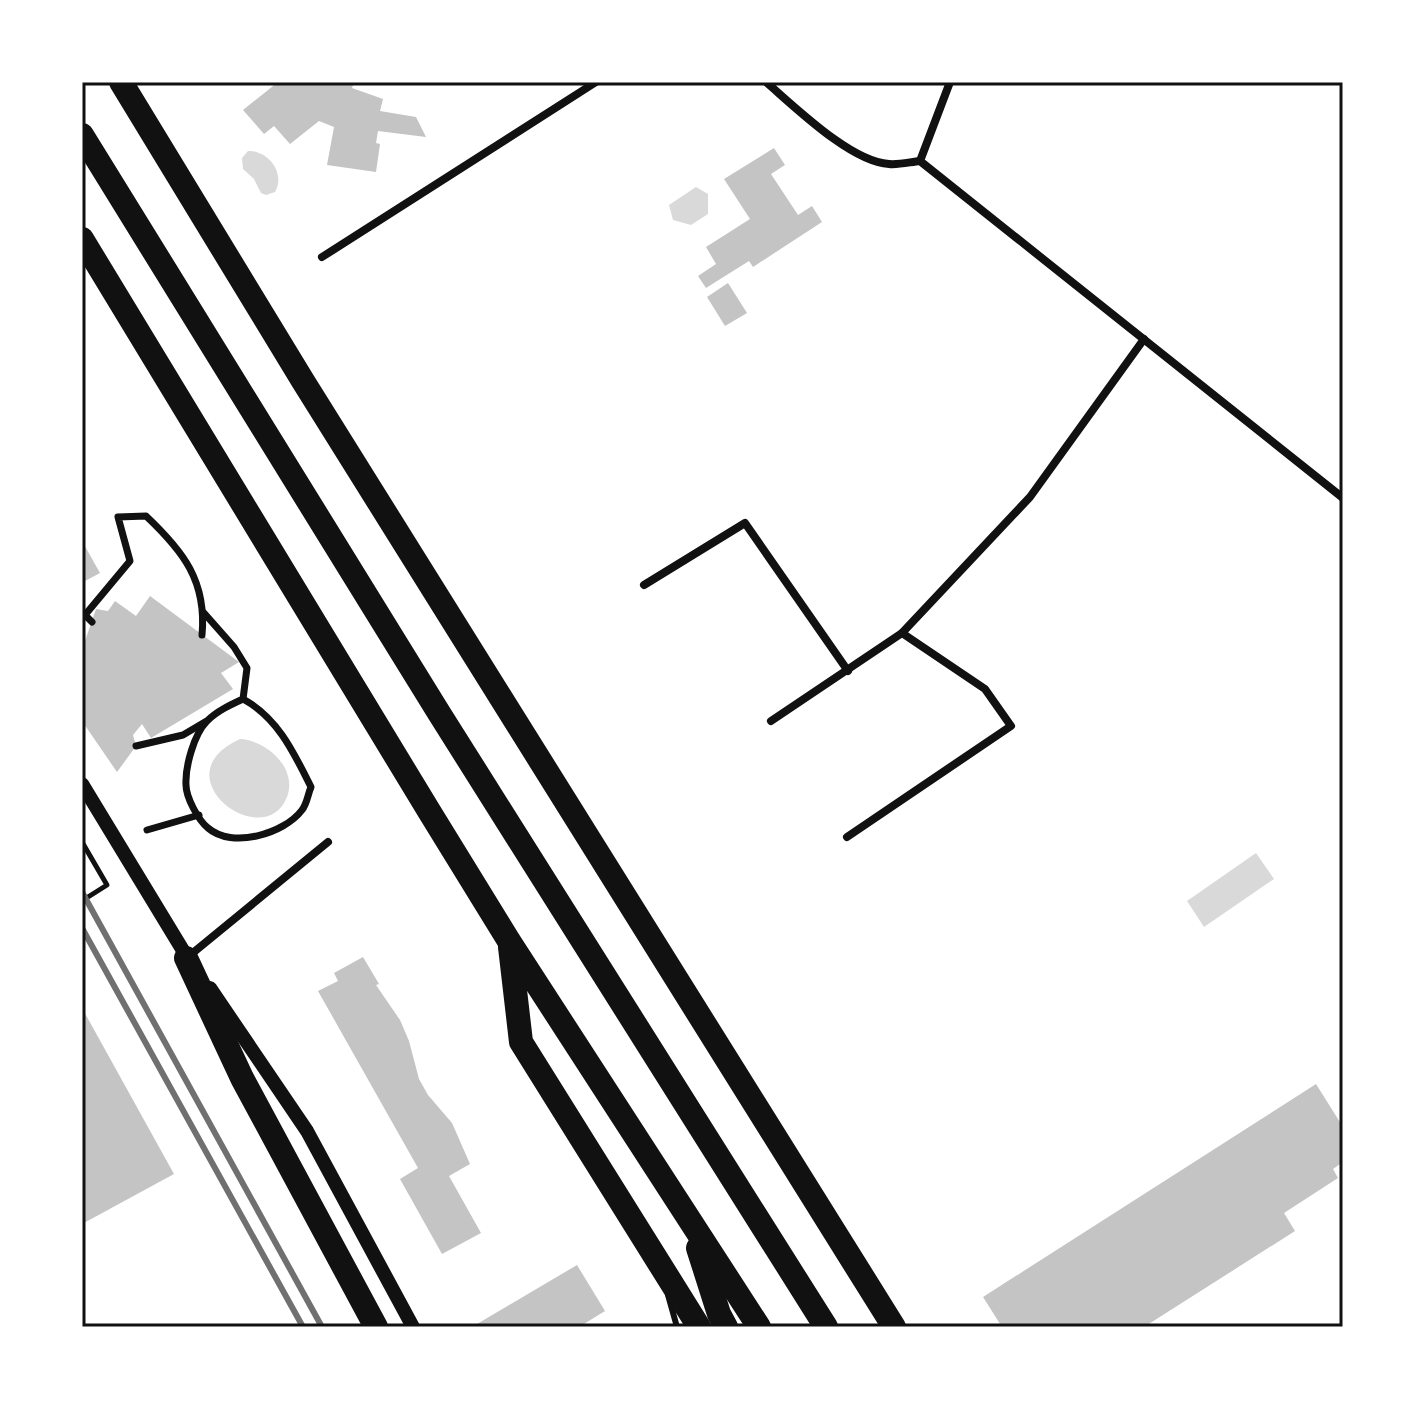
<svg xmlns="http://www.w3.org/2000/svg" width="1425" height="1409" font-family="'PT Sans Narrow',sans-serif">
  <rect width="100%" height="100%" fill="#fff"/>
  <g fill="#d9d9d9">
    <path d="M 248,151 C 268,150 286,173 275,192 L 266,195 L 261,193 L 254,179 L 243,169 L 242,158 Z"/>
    <polygon points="696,187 708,194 708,214 691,225 673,220 669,205"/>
    <path d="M 240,739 C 266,740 298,768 287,797 C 264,855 158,776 240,739 Z"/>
    <polygon points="1256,853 1274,879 1204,927 1187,901"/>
  </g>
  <g fill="#c4c4c4">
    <polygon points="278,82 354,82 352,88 383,99 380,111 416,117 426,137 378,131 376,143 380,144 376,172 327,165 334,127 319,121 290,144 274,126 264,134 243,110"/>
    <polygon points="774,148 785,165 771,174 798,215 812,206 822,222 753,267 749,261 706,288 698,276 716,264 706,247 750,219 724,179"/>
    <polygon points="728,283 747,313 725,326 707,297"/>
    <polygon points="82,541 100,573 85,581 82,576"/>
    <polygon points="150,596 239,662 221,673 233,689 151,738 142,724 133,735 136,746 117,772 84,724 82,725 82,639 85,641 96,609 108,611 115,601 136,616"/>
    <polygon points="363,957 379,984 376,985 400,1020 409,1041 419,1079 428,1095 452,1123 470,1164 449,1176 481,1233 442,1254 400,1179 418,1168 318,991 338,981 334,973"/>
    <polygon points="82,1008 174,1174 82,1224"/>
    <polygon points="1316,1084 1343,1127 1343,1162 1333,1169 1338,1178 1284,1213 1295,1231 1144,1327 1002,1327 983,1297"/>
    <polygon points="577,1265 605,1311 579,1327 472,1327"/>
  </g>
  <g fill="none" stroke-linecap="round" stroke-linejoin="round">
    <polyline stroke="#111" stroke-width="5" points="82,842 107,885 88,897"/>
    <polyline stroke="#111" stroke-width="6" points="668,1295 677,1327"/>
    <g stroke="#111" stroke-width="7">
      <path d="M 204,613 L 234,647 L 247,668 L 243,699 C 278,718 294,753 311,787 C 308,794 307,804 302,810 C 284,834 232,849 208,828 C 198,820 186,797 186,785 C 185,767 194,734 207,721 C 217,711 230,705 243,699"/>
      <path d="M 92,622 L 85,615 L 130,561 L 118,517 L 146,516 C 183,551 207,581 202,635"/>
      <polyline points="136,746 183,735 205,722"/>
      <polyline points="147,830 199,815"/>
    </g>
    <g stroke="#111" stroke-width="8">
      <path d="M 766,82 C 795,107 851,162 889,164 C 899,165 910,162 920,161 L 1343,498"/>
      <polyline points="920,161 950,82"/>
      <polyline points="322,257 596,82"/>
      <polyline points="644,585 745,523 848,671"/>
      <polyline points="771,721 902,633"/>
      <polyline points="847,837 1011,726 985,689 902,633 1030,497 1144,339"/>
      <polyline points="189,956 328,842"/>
    </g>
    <g stroke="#111" stroke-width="14">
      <polyline points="82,784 190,962"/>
      <polyline points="210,988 307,1131 413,1327"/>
    </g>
    <g stroke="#111" stroke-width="24">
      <polyline points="121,82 303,381 894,1327"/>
      <polyline points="82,135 439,713 826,1327"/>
      <polyline points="82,239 429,811 509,941 759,1327"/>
      <polyline points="510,947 521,1042 699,1327"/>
      <polyline points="186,958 242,1078 376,1327"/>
      <polyline points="698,1248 719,1314 726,1327"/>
    </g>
    <g stroke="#707070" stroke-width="6">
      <polyline points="82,892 322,1327"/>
      <polyline points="82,928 303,1327"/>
    </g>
  </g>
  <rect width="1425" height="1409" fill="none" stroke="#ffffff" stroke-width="168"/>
  <rect x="84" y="84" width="1257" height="1241" fill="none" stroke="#111" stroke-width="3"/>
</svg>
